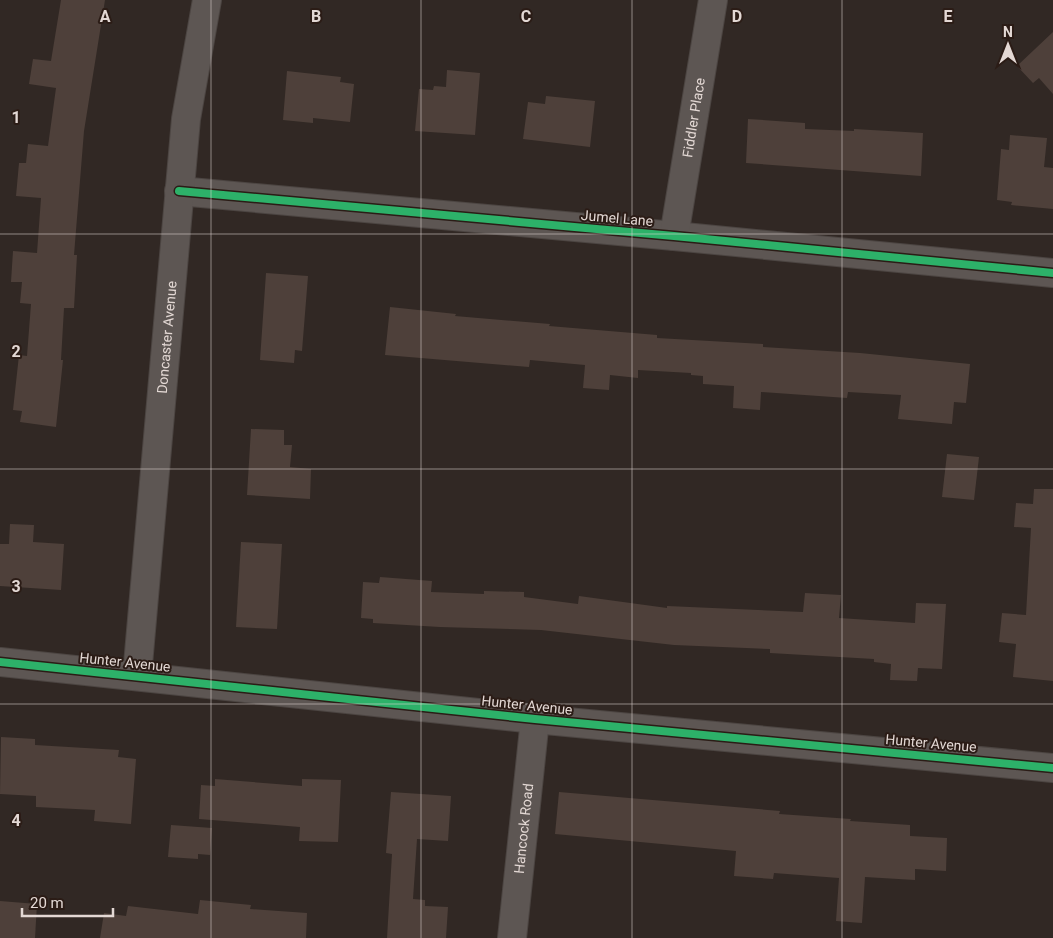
<svg xmlns="http://www.w3.org/2000/svg" width="1053" height="938" font-family="Roboto,sans-serif">
  <rect width="100%" height="100%" fill="#312824"/>
  <g fill="#4e403a">
    <polygon points="61,0 105,0 84,131 74,255 77,255 74,308 64,308 61,360 63,360 56,427 20,422 22,411 13,410 19,355 27,356 31,304 20,303 22,282 11,282 13,251 37,253 41,198 16,196 19,163 26,163 28,144 48,146 56,88 29,84 33,59 51,61"/>
    <polygon points="1053,32 1053,94 1039,78 1033,83 1017,66"/>
    <polygon points="447,70 480,73 475,135 415,131 419,89 433,90 434,86 446,87"/>
    <polygon points="287,71 341,77 340,82 354,84 350,122 313,118 313,123 283,120"/>
    <polygon points="546,96 595,101 590,147 523,139 528,102 545,104"/>
    <polygon points="748,119 805,123 805,129 854,131 854,129 923,133 921,176 746,163"/>
    <polygon points="1010,135 1047,138 1044,167 1053,168 1053,209 1011,205 1012,202 997,200 1001,149 1009,150"/>
    <polygon points="266,273 308,276 302,351 295,350 294,363 260,360"/>
    <polygon points="390,307 456,314 455,316 550,324 549,326 657,335 657,338 763,344 763,347 860,353 970,364 966,403 954,402 952,424 898,419 901,395 848,392 847,398 761,392 760,410 733,408 734,386 703,384 703,376 691,375 691,373 638,370 638,378 610,375 609,390 583,388 585,365 530,360 529,367 385,355"/>
    <polygon points="251,429 284,430 284,445 292,445 290,467 311,469 310,499 247,495"/>
    <polygon points="947,454 979,457 974,500 942,497"/>
    <polygon points="1034,489 1053,489 1053,681 1013,677 1016,644 999,642 1002,613 1026,615 1031,528 1014,527 1016,503 1033,504"/>
    <polygon points="10,524 34,525 33,542 64,544 61,590 0,586 0,544 9,544"/>
    <polygon points="241,542 282,544 277,629 236,627"/>
    <polygon points="380,577 432,581 431,592 484,594 484,591 524,592 524,597 578,604 579,596 667,608 667,606 803,612 805,593 841,595 839,618 915,623 916,603 946,604 942,669 918,668 917,681 890,680 891,664 874,662 874,659 770,653 770,649 674,645 541,630 440,627 373,623 373,619 361,618 363,582 379,583"/>
    <polygon points="1,737 35,739 35,745 119,750 118,757 136,759 131,824 94,821 95,810 36,807 36,796 0,794"/>
    <polygon points="215,779 302,786 302,779 341,780 338,842 299,841 300,827 199,819 201,785 215,786"/>
    <polygon points="391,792 451,796 448,841 417,839 413,899 425,900 425,906 448,907 446,938 387,938 392,854 386,853"/>
    <polygon points="559,792 780,811 779,814 851,819 850,821 910,825 910,836 947,838 946,871 915,869 915,880 865,877 862,923 836,921 839,878 774,873 773,879 734,876 736,851 555,834"/>
    <polygon points="171,825 212,828 210,855 198,854 198,859 168,857"/>
    <polygon points="200,900 251,905 250,909 307,913 306,938 100,938 104,913 126,916 128,906 198,914"/>
    <polygon points="0,901 37,904 35,938 0,938"/>
  </g>
  <g fill="none" stroke-linecap="round" stroke-linejoin="round">
    <defs>
      <g id="minor">
        <polyline points="179,191 674,236 1053,273"/>
        <path id="s1" d="M 674,236 L 713,0"/>
        <polyline points="0,662 535,719 1053,768"/>
        <path id="s2" d="M 137,676 L 186,119 L 207,0"/>
        <path id="s3" d="M 512,938 L 535,719"/>
      </g>
    </defs>
    <use href="#minor" stroke="#4c4542" stroke-width="30"/>
    <use href="#minor" stroke="#5d5653" stroke-width="28"/>
    <defs>
      <g id="cycleway">
        <polyline points="179,191 674,236 1053,273"/>
        <polyline points="0,662 535,719 1053,768"/>
      </g>
    </defs>
    <use href="#cycleway" stroke="#2b1c16" stroke-width="11"/>
    <use href="#cycleway" stroke="#2db169" stroke-width="8"/>
  </g>
  <path fill="none" stroke="#e3d8d4" stroke-width="1" stroke-opacity="0.55" d="M 211,0 L 211,938M 421,0 L 421,938M 632,0 L 632,938M 842,0 L 842,938M 0,234 L 1053,234M 0,469 L 1053,469M 0,704 L 1053,704"/>
  <g text-anchor="middle" stroke-width="4" stroke-linejoin="round" paint-order="stroke">
    <g font-size="14" fill="#e3d8d4" stroke="#2b1c16">
      <text dy="5" stroke="none"><textPath href="#s1" startOffset="120">Fiddler Place</textPath></text>
      <text transform="translate(617 218) rotate(5)" y="5">Jumel Lane</text>
      <text dy="5" stroke="none"><textPath href="#s2" startOffset="340">Doncaster Avenue</textPath></text>
      <text transform="translate(125 662) rotate(6)" y="5">Hunter Avenue</text>
      <text transform="translate(527 705) rotate(6)" y="5">Hunter Avenue</text>
      <text transform="translate(931 743) rotate(5)" y="5">Hunter Avenue</text>
      <text dy="5" stroke="none"><textPath href="#s3" startOffset="110">Hancock Road</textPath></text>
    </g>
  </g>
  <g font-size="16" text-anchor="middle" font-weight="bold" fill="#e3d8d4" stroke="#2b1c16" stroke-width="4" stroke-linejoin="round" paint-order="stroke">
    <text x="105" y="22">A</text>
    <text x="316" y="22">B</text>
    <text x="526" y="22">C</text>
    <text x="737" y="22">D</text>
    <text x="948" y="22">E</text>
    <text x="16" y="123">1</text>
    <text x="16" y="357">2</text>
    <text x="16" y="592">3</text>
    <text x="16" y="826">4</text>
  </g>
  <g transform="translate(1008 45)" stroke="#2b1c16" stroke-width="4" paint-order="stroke">
  <path d="M0-4L9 19L0 12L-9 19Z" fill="#e3d8d4"/>
  <text y="-8" font-size="14" font-weight="bold" text-anchor="middle" fill="#e3d8d4">N</text>
  </g>
  <path d="M22 908v8h91v-8" fill="none" stroke="#e3d8d4" stroke-width="2.5"/>
  <text x="30" y="908" font-size="15" fill="#e3d8d4" stroke="#2b1c16" stroke-width="4" paint-order="stroke">20 m</text>
</svg>
